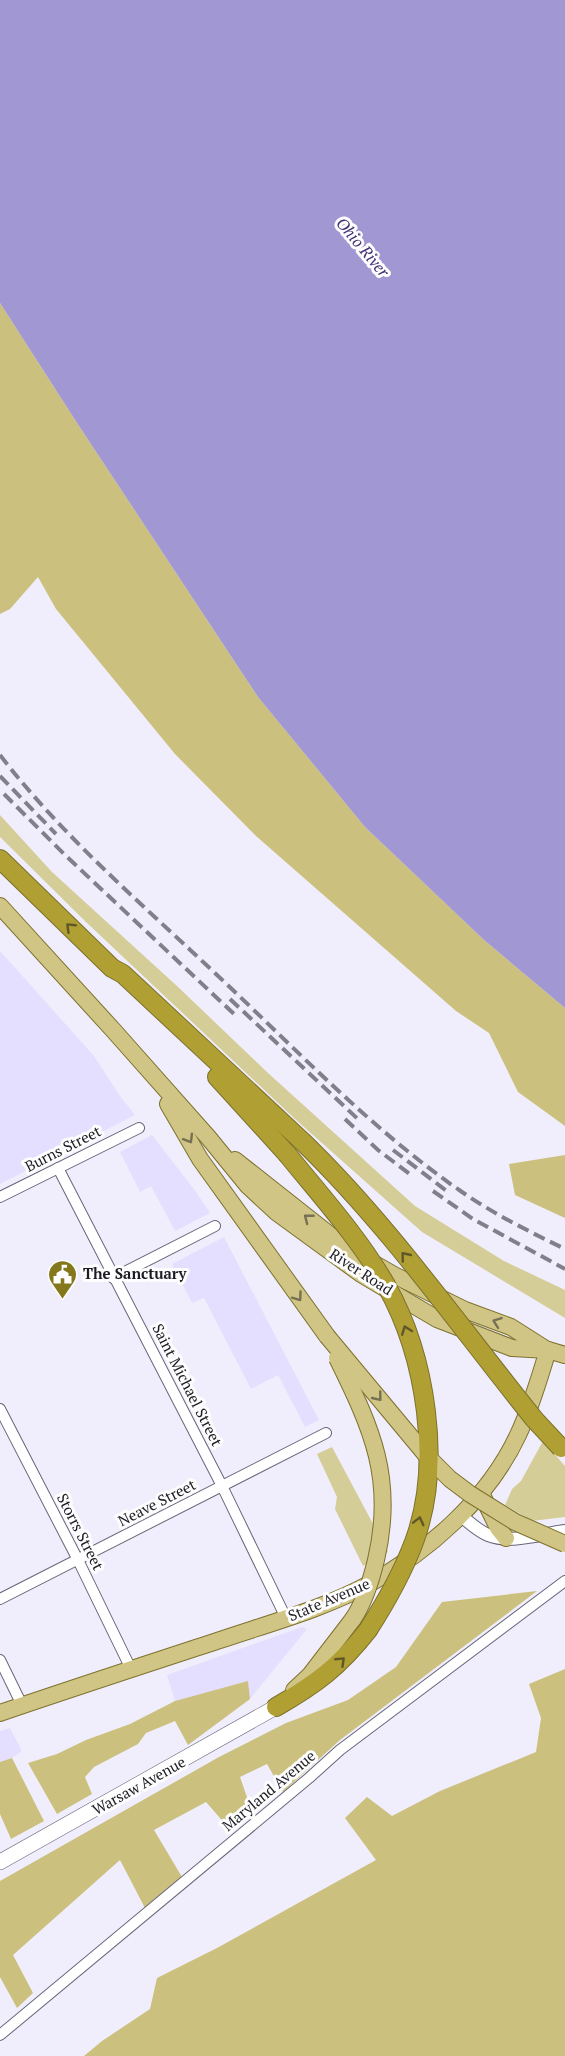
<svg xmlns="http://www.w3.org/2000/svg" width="565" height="2056" font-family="'PT Serif',serif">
  <rect width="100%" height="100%" fill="#f0eefc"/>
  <g fill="#e4dffe">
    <polygon points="0,951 94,1056 120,1096 135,1115 0,1184"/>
    <polygon points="152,1135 196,1192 210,1213 175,1231 151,1186 140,1192 120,1152"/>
    <polygon points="224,1237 319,1420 305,1427 278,1375 251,1389 204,1298 192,1303 172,1264"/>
    <polygon points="302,1627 307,1629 250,1699 248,1682 175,1701 167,1675"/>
    <polygon points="10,1728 22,1751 12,1758 0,1762 0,1731"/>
  </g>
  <g fill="#d5cd98">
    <polygon points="0,815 52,872 177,986 268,1073 415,1206 504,1261 565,1290 565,1318 422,1232 295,1119 86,922 0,837"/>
    <polygon points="543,1441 565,1466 565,1517 532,1521 505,1505 512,1489 521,1481"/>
    <polygon points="332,1447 388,1552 363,1566 335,1509 337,1497 317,1454"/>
  </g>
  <g fill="#cbc07e">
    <polygon points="0,303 77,423 258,697 365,827 484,940 565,1008 565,1126 518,1092 489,1033 456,1011 256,836 175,754 56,609 38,577 10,609 0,614"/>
    <polygon points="565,1155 565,1218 515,1195 509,1164"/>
    <polygon points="537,1591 340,1740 283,1792 267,1764 240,1777 250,1806 227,1826 206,1802 154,1830 182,1877 145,1908 120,1860 13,1955 33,1993 17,2008 0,1977 0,1881 219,1757 286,1723 348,1700 396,1667 442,1602"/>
    <polygon points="565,1669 565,2056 84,2056 102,2041 150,2009 157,1978 217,1948 376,1860 345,1818 367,1797 392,1816 440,1791 536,1752 541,1718 529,1684"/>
    <polygon points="248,1681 250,1699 188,1745 175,1721 146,1733 138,1744 94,1767 85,1777 92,1794 57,1814 28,1763 57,1754 86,1740 130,1724 175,1701"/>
    <polygon points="12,1758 44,1821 11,1839 0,1814 0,1762"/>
  </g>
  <polygon fill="#a197d2" points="0,0 565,0 565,1008 484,940 365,827 258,697 77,423 0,303"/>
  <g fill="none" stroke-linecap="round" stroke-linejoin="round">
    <defs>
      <g id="minor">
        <polyline points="58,1168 222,1486 286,1618"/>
        <polyline points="0,1197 139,1128"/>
        <polyline points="113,1278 215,1226"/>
        <polyline points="0,1409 78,1560 131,1669"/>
        <polyline points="0,1599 326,1433"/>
        <polyline points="0,1660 22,1705"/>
        <polyline points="0,2035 309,1778 340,1750 565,1581"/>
      </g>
      <path id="tertiary" d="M 460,1515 C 469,1522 478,1531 488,1535 C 510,1544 542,1534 565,1531"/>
      <polyline id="secondary" points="0,1862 276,1707"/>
      <g id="primary">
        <polyline points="0,906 114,1031 208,1137 248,1186 276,1212 361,1274 437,1319 512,1348 548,1350 565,1355"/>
        <polyline points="168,1104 200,1159 327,1336"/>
        <polyline points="235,1160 330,1235 359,1255 394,1275 465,1310 511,1327 544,1348"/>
        <polyline points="483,1497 498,1528 506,1538"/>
        <polyline points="294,1690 310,1675 353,1619"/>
        <path d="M 0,1713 C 73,1688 147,1664 220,1640 C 267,1624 326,1608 369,1584 C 429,1551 488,1499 518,1435 C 531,1408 539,1379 548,1350"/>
      </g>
      <g id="motorway">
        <polyline points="0,859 112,968 123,974 302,1141"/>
        <polyline points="217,1077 287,1154"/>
        <path d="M 276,1707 C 316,1684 339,1667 368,1630"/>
      </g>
    </defs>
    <use href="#minor" stroke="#686579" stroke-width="12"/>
    <use href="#tertiary" stroke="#686579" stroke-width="14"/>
    <use href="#secondary" stroke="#686579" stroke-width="16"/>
    <use href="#primary" stroke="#7d712d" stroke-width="18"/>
    <use href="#motorway" stroke="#7d712d" stroke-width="20"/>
    <use href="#minor" stroke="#fff" stroke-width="10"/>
    <use href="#tertiary" stroke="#fff" stroke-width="12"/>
    <use href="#secondary" stroke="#fff" stroke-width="15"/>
    <use href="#primary" stroke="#d0c584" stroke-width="16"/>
    <use href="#motorway" stroke="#b09f32" stroke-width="18"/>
    <g stroke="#807f8a" stroke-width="4" stroke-dasharray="12 6" stroke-linecap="butt">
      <path d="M 0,755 C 63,837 142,904 217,975 C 296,1049 372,1130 462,1192 C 494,1214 530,1232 565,1249"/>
      <polyline points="0,776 56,834"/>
      <polyline points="4,794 65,855 234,1014"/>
      <polyline points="230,999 361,1122"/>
      <polyline points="345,1119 378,1150 411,1175"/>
      <polyline points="393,1150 448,1192"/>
      <polyline points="433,1191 473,1219 565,1269"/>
    </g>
    <defs>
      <g id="primary-bridge">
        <polyline points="327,1336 426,1455 450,1479 470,1494 515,1522 565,1544"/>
        <path d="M 337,1358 C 372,1429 395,1479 376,1560 C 371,1581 365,1601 353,1619"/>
      </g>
      <g id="motorway-bridge">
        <path d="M 302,1141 C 389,1225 459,1326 535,1420 L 561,1448"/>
        <path d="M 287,1154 C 321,1196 359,1238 386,1285 C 426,1356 443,1464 414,1542 C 402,1574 386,1602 368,1630"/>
      </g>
    </defs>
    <use href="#primary-bridge" stroke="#7d712d" stroke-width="18" stroke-linecap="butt"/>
    <use href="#motorway-bridge" stroke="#7d712d" stroke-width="20" stroke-linecap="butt"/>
    <use href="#primary-bridge" stroke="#d0c584" stroke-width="16"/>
    <use href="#motorway-bridge" stroke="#b09f32" stroke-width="18"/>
  </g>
  <defs><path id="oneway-chevron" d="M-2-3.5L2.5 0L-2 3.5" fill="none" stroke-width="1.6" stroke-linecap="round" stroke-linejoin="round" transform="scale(1.5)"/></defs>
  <g stroke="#5f572a">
    <use href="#oneway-chevron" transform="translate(70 927) rotate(-136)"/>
    <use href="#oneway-chevron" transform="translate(405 1256) rotate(-129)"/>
    <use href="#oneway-chevron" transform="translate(406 1330) rotate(-111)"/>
    <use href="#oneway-chevron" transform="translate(419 1521) rotate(-76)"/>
    <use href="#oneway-chevron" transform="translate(341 1661) rotate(-44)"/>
  </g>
  <g stroke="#767054">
    <use href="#oneway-chevron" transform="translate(189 1139) rotate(59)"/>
    <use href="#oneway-chevron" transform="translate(308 1218) rotate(-142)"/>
    <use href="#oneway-chevron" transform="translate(298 1297) rotate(54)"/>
    <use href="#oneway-chevron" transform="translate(497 1322) rotate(-160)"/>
    <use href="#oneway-chevron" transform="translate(378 1397) rotate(51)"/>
  </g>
  <defs>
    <symbol id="civic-pin" viewBox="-11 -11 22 30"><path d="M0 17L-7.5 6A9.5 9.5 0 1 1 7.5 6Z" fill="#85771b" stroke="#fdfdfd"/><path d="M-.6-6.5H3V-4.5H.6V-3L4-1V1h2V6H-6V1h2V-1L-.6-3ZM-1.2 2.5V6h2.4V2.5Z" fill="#fff"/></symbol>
  </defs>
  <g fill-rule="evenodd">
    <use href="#civic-pin" x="46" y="1258" width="33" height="45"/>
  </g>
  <g text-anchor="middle" stroke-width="6" stroke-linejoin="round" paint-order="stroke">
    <g font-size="15" fill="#1d1c24" stroke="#fdfdfd">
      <text transform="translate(63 1149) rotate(-27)" y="5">Burns Street</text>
      <text transform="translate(361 1272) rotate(33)" y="5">River Road</text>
      <text transform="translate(187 1385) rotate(63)" y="5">Saint Michael Street</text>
      <text transform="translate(157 1503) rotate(-27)" y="5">Neave Street</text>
      <text transform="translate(80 1532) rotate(63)" y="5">Storrs Street</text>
      <text transform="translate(329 1600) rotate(-23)" y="5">State Avenue</text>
      <text transform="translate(139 1786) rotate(-29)" y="5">Warsaw Avenue</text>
      <text transform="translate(269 1791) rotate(-40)" y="5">Maryland Avenue</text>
    </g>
    <g font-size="15" font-weight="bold" fill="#1d1c24" stroke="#fdfdfd" text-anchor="start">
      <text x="83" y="1279">The Sanctuary</text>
    </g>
    <g font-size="16" font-style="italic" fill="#423077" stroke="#fdfdfd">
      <text transform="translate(363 247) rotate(50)" y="6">Ohio River</text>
    </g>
  </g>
</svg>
